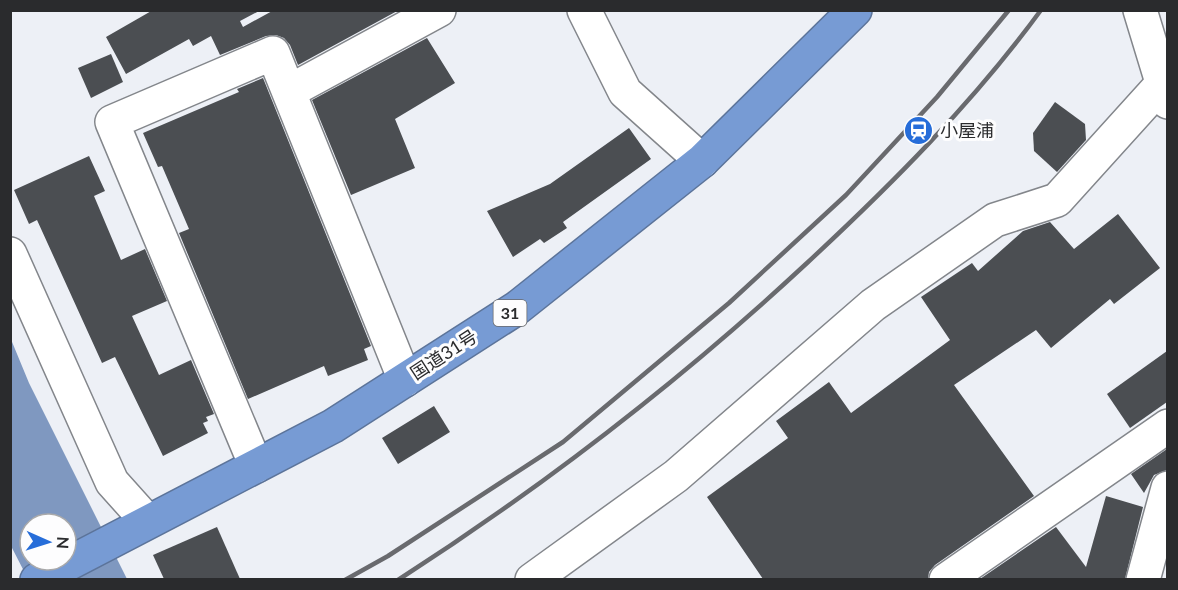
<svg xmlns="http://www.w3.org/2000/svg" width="1178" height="590" font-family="Lato,'Noto Sans JP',sans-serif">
  <rect width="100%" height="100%" fill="#edf0f6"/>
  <path fill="#7f98c0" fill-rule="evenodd" d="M 10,337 L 29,383 L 127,579 L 28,579 L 11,546 ZM 30,524 L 66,524 L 66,560 L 30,560 Z"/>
  <g fill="#4b4e52">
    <polygon points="153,10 261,10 240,21 243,27 274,10 399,10 298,65 290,45 284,38 276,35 266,36 220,55 211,36 193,46 189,39 126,74 106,37"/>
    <polygon points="427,38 455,83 395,119 415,168 351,195 312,100"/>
    <polygon points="111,54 123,82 91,98 78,68"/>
    <polygon points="263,78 371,346 364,349 368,360 328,376 324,366 248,399 179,233 189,229 162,166 158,167 143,133 239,92 237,89"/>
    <polygon points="1055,102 1085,124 1086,140 1057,172 1034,151 1033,133"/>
    <polygon points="629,128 651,159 563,222 567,228 544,243 540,239 513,257 487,211 550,184"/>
    <polygon points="89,156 105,191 94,196 121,260 145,249 167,301 132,316 159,375 191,360 214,414 206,417 208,421 203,423 208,433 163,456 115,357 102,363 37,220 29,224 14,190"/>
    <polygon points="1118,214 1160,268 1114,304 1110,299 1051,348 1036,330 954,385 1034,496 935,565 929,572 928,579 763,579 707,497 788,438 776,421 829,382 851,413 950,340 921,297 972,263 978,271 1023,231 1050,222 1074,249"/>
    <polygon points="1167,351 1167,402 1130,428 1107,394"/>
    <polygon points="434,406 450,432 398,464 382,438"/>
    <polygon points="1167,449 1167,470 1154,475 1144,493 1131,474"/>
    <polygon points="1106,496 1143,507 1125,579 980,579 1056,527 1086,567"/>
    <polygon points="217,527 240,579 164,579 153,555"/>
  </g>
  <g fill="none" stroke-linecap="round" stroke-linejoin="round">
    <defs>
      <g id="street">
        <polyline points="584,10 625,92 702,161"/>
        <polyline points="1140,10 1168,102"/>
        <polyline points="290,91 439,10"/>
        <polyline points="10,254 112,482 147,521"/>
        <polyline points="256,466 112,122 273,53 405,380"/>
        <polyline points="532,580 676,476 873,305 995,220 1057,200 1161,85"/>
        <polyline points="946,580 1168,426"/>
        <polyline points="1143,580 1168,488"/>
      </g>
      <polyline id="highway" points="37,580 333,426 517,308 702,161 855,10"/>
    </defs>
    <use href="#street" stroke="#83868b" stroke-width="36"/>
    <use href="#highway" stroke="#5c749a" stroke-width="36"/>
    <use href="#street" stroke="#fff" stroke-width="33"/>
    <use href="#highway" stroke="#779bd4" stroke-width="33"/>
    <g stroke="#696a6e" stroke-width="4.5">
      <polyline points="345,580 388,556 563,442 729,303 846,195 937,97 1009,10"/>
      <path d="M 398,580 C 544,486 680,381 807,263 C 891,185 973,103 1041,10"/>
    </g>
  </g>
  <defs>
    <symbol id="station-disc" viewBox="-11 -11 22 22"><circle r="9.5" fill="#266dd9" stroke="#fdfdfe"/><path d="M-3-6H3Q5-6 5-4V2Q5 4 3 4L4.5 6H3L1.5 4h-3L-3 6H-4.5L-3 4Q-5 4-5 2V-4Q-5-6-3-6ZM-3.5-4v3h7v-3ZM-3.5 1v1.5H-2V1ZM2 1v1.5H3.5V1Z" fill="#fff"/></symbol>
  </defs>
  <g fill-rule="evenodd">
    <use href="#station-disc" x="902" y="114" width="33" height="33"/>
  </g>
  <g text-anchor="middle" stroke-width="6" stroke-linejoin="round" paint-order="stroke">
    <rect fill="#fdfdfe" stroke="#696a6c" stroke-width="1.5" x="493.5" y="300" width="33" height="26" rx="4.5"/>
    <g font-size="16" font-weight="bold" fill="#2a2b2d">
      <text x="510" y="319">31</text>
    </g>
    <g font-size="18" fill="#2a2b2d" stroke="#fdfdfe" text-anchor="start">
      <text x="940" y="137">小屋浦</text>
    </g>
    <g font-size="18" fill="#2a2b2d" stroke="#fdfdfe">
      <text transform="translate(444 355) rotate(-33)" y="6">国道31号</text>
    </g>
  </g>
  <rect width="1178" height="590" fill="none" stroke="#2a2b2d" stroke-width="24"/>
  <g transform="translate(48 542) rotate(93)"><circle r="28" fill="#fdfdfe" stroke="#a9a9aa" stroke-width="1.5"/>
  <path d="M0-4.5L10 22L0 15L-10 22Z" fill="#266dd9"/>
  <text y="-9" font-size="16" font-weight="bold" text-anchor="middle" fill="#2a2b2d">N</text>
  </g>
</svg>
